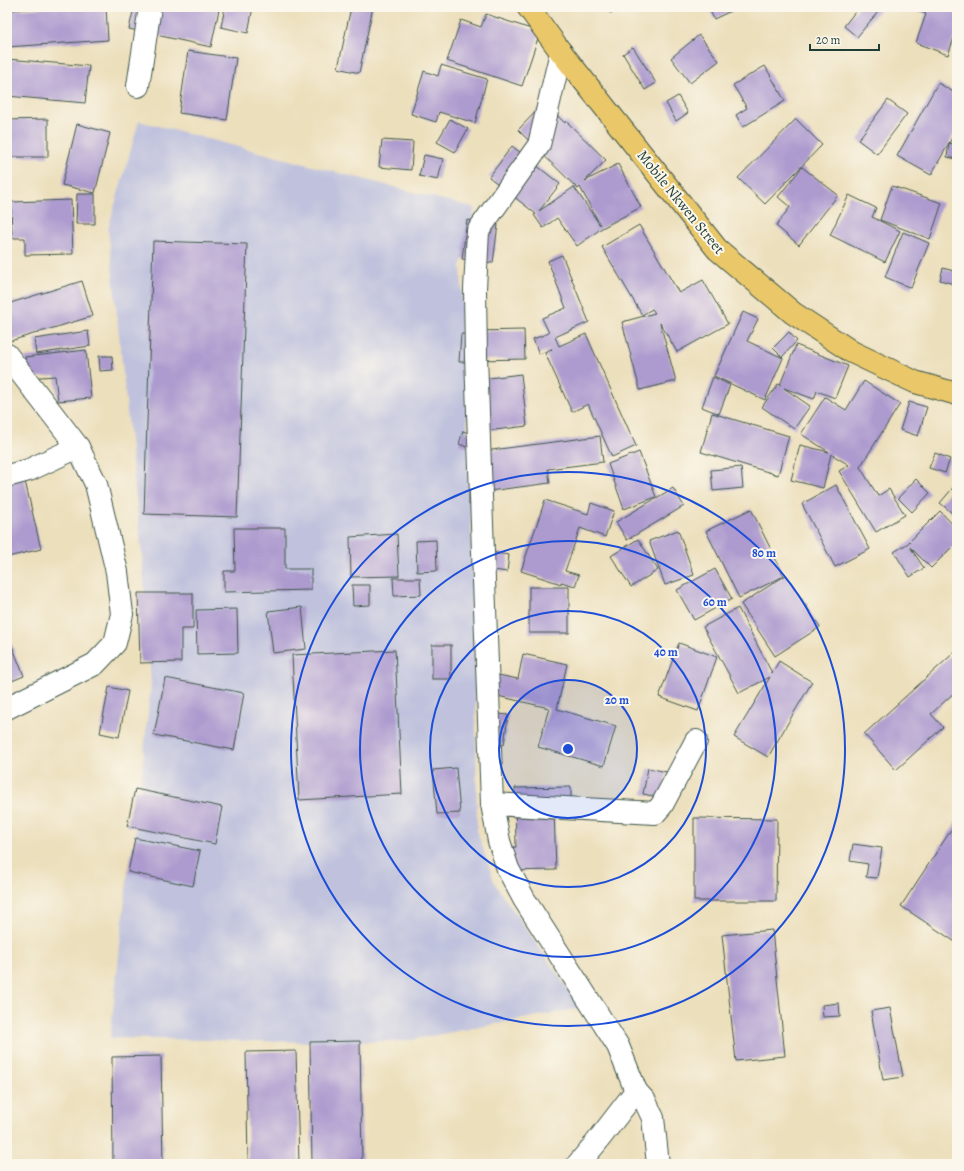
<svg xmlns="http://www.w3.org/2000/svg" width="964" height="1171" font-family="Alegreya,serif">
  <rect width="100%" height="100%" fill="#fbf7ec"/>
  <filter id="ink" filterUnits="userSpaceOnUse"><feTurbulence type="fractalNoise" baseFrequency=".025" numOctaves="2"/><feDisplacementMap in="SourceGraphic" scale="8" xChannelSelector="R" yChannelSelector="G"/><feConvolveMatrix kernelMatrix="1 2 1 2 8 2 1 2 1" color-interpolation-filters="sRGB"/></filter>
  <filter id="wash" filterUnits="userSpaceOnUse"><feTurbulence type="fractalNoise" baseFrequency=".012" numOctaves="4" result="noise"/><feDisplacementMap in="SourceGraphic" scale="16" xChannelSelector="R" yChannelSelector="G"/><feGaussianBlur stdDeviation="0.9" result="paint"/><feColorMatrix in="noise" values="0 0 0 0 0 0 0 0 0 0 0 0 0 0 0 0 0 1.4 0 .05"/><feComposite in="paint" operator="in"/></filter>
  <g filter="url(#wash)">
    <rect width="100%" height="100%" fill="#ecdfbc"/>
    <polygon fill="#c0c2dd" points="139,121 475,208 461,266 475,626 477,831 495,884 581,1008 404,1041 310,1042 110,1038 128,872 135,838 151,683 142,555 108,229"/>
    <g id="blocks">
      <g fill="#ad9bcf">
        <polygon points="63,7 106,7 108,40 7,47 7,10"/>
        <polygon points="134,7 204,7 219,10 211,47 129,29"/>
        <polygon points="225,7 253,7 248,33 221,27"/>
        <polygon points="351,7 373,7 359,73 338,68"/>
        <polygon points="607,7 626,7 610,13"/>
        <polygon points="708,7 734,7 735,9 714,19"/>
        <polygon points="859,7 882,7 857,37 844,26"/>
        <polygon points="908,7 957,7 957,29 948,55 916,43 926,14"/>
        <polygon points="486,14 540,32 522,86 447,61 461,20 481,27"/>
        <polygon points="699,35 719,61 690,83 671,58"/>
        <polygon points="633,47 656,83 645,90 623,54"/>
        <polygon points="188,51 236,58 227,120 179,113"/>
        <polygon points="7,59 89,66 85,103 7,96"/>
        <polygon points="441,65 487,79 475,123 439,112 436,122 411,114 424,71 438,76"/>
        <polygon points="765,66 785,101 743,127 736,115 747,108 733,85"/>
        <polygon points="938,83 957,94 957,129 931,175 897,156"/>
        <polygon points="678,96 688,113 676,121 666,103"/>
        <polygon points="888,100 907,114 877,154 858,140"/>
        <polygon points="544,103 565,123 566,121 606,160 585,181 618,164 641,207 602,228 577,246 557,218 543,228 534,215 536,214 489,177 512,146 560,184 539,211 574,187 600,225 580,187 578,189 518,130"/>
        <polygon points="48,119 48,157 7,157 7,120"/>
        <polygon points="450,119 468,129 455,152 437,142"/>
        <polygon points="796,119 822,145 765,204 738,178"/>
        <polygon points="77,124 110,133 95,193 62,185"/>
        <polygon points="382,140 413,142 411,170 379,167"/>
        <polygon points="949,143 957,145 957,159 947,157"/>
        <polygon points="424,155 443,159 438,180 419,176"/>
        <polygon points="802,167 838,195 799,245 776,226 790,207 778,197"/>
        <polygon points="892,186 942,203 930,239 880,220"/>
        <polygon points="77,194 95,194 95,224 76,224"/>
        <polygon points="849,195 876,208 872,217 900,231 885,262 830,235"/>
        <polygon points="71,200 73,254 25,255 25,238 12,238 11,202"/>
        <polygon points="467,220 498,224 493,263 462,259"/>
        <polygon points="639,225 679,293 703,280 728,324 677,352 660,323 676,381 640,390 622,322 655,313 652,309 642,315 602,247"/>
        <polygon points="903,232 929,243 911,288 885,277"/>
        <polygon points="153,241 247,244 237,517 144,514"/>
        <polygon points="562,255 589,322 555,337 559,346 586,334 636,446 612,457 588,404 572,412 545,353 552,349 539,354 533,339 549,333 542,318 566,308 548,261"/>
        <polygon points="943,268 957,272 957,285 940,280"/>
        <polygon points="82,281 93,316 7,342 7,304"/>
        <polygon points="743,312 758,319 747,341 783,358 765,400 714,376"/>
        <polygon points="524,330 525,359 476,360 475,331"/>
        <polygon points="88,331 90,346 36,354 34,339"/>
        <polygon points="789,332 797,341 782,357 773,348"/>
        <polygon points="461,334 474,335 472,362 459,362"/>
        <polygon points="796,345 848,366 835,398 817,391 814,399 784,388 810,406 794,429 762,407 778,384 780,385"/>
        <polygon points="86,350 91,398 58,401 55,376 28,378 25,357"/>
        <polygon points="99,356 112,356 113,370 100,371"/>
        <polygon points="521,374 527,426 479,432 473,380"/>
        <polygon points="713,377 730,385 719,414 702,407"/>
        <polygon points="864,381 900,404 860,467 878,496 889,489 905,515 876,532 839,471 849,465 831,454 823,488 791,480 800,445 829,452 801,434 825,397 846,410"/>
        <polygon points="909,402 927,407 918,436 900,430"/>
        <polygon points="712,413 789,436 778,475 701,452"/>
        <polygon points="463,431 481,438 477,451 459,444"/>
        <polygon points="600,436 603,462 548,469 550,483 489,491 490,504 469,505 469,492 481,491 476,452"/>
        <polygon points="639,452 656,497 624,509 608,464"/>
        <polygon points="935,453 950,459 945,473 929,468"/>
        <polygon points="21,464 41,549 8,557 7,467"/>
        <polygon points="741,467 743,488 713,491 711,470"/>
        <polygon points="916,479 930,493 912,512 898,498"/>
        <polygon points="957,483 957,517 940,503"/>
        <polygon points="836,485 870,549 835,567 802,504"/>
        <polygon points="673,488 684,506 627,540 616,522"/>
        <polygon points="545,500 588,514 591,503 614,511 605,537 580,528 565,571 579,575 575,586 561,582 561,584 521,571"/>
        <polygon points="751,509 784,576 739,598 706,531"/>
        <polygon points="940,511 957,529 957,542 931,568 910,547 924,568 910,577 894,552 907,544"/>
        <polygon points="234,528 285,528 285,569 311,569 311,590 224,592 224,571 235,571"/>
        <polygon points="678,530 694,575 665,585 649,541"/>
        <polygon points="397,534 399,576 351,577 350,537"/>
        <polygon points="638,539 658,570 631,587 611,556"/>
        <polygon points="436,540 437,571 417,572 416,541"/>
        <polygon points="483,551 509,555 507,572 481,568"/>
        <polygon points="715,569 732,599 694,620 677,590"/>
        <polygon points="786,575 820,627 775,656 741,604"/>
        <polygon points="393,578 420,578 421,595 394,596"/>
        <polygon points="352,585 370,585 370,605 353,606"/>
        <rect x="529" y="587" width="40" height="46"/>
        <polygon points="138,593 193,593 193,629 181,629 181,662 140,663"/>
        <polygon points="302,607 306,649 273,653 268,611"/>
        <polygon points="738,608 772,673 779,661 812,682 768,757 734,737 770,677 739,693 703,627"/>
        <polygon points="237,609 238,653 197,654 196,610"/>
        <polygon points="7,633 24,676 7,683"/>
        <polygon points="679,643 717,657 698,711 659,697"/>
        <rect x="432" y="645" width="19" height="34"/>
        <polygon points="395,650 402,794 299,800 292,655"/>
        <polygon points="957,650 957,690 931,714 943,727 896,770 864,734"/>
        <polygon points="523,654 567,664 557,709 616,726 604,766 538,747 549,708 489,694 493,674 518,679"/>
        <polygon points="165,678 244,693 234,750 154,735"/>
        <polygon points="109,687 128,691 119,737 100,733"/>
        <polygon points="491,713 508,715 504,745 488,742"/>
        <polygon points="456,768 460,813 437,814 433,770"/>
        <polygon points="648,768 667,772 662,798 643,794"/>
        <polygon points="571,787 571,809 554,809 556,870 505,871 504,848 516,847 515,788"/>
        <polygon points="135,789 222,807 215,844 127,826"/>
        <polygon points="694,818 777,819 776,901 694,901"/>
        <polygon points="957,821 957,943 901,906"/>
        <polygon points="135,838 200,851 193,886 128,872"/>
        <polygon points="853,844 882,848 877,878 866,877 868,864 850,861"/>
        <polygon points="772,930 785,1056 736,1061 722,935"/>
        <polygon points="839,1003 840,1016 823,1017 822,1005"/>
        <polygon points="890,1008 903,1077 883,1080 871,1011"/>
        <polygon points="360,1041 362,1164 312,1164 310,1042"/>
        <polygon points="296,1051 299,1164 248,1164 246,1052"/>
        <polygon points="161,1056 163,1164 113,1164 112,1057"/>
      </g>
    </g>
  </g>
  <g filter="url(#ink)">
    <use href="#blocks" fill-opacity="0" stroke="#3e5548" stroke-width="1"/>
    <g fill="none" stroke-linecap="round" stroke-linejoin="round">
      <defs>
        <g id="minor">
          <polyline points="561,52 539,145 478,231 475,289 476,356 492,804 499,841 508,869 524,899 618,1046 636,1091 596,1143 578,1164"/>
          <polyline points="138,86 150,7"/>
          <polyline points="7,355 78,447 96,484 117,572 122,614 115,643 95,664 7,708"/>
          <polyline points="7,476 29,470 78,447"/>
          <polyline points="492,804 655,813 662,805 696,741"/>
          <polyline points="636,1091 645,1101 653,1118 658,1164"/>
        </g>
        <polyline id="trunk" points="528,7 561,52 717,249 793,313 852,352 915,382 957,394"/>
      </defs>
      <use href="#minor" stroke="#3e5548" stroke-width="24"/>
      <use href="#trunk" stroke="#3e5548" stroke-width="24"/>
      <use href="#minor" stroke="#fff" stroke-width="22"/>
      <use href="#trunk" stroke="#eac769" stroke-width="22"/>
    </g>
  </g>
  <circle cx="568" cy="749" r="69" fill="#1d4ed8" fill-opacity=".12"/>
  <g fill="none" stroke="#1d4ed8" stroke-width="2">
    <circle cx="568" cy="749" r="69"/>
    <circle cx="568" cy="749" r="138"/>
    <circle cx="568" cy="749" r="208"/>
    <circle cx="568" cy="749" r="277"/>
  </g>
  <g text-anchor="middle" stroke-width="4" stroke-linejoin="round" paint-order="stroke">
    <g font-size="15" fill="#1f3d34" stroke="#fbf7ec">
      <text transform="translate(681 202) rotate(51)" y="5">Mobile Nkwen Street</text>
    </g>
  </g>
  <circle cx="568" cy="749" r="6" fill="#1d4ed8" stroke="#fbf7ec" stroke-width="2"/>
  <g font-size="12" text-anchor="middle" font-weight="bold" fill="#1d4ed8" stroke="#fbf7ec" stroke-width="4" stroke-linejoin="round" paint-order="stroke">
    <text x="764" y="557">80 m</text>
    <text x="715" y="606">60 m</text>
    <text x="666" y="656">40 m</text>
    <text x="617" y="704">20 m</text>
  </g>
  <rect width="964" height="1171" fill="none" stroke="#fbf7ec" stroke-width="24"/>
  <path d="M810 44v6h69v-6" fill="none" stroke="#1f3d34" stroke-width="2"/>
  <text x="816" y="44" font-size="12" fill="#1f3d34" stroke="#fbf7ec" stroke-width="3" paint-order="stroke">20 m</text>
</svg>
